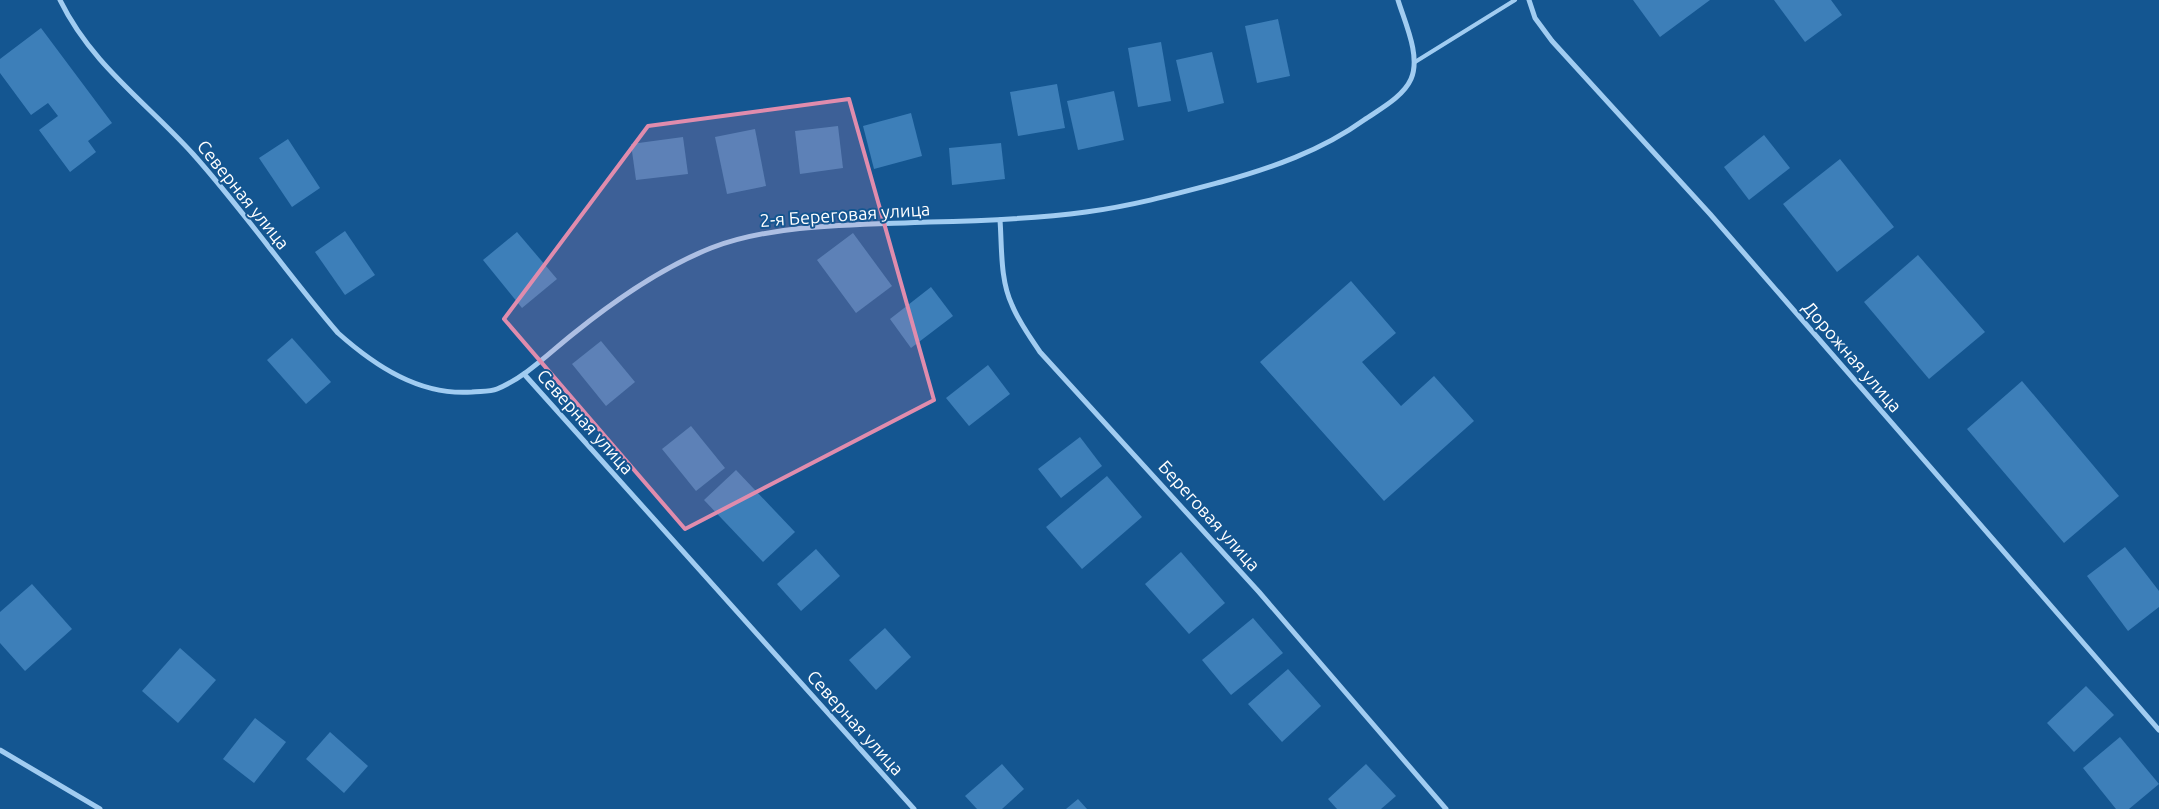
<svg xmlns="http://www.w3.org/2000/svg" width="2159" height="809" font-family="Ubuntu,sans-serif">
  <rect width="100%" height="100%" fill="#145691"/>
  <g fill="#3d7fb9">
    <polygon points="1633,0 1710,0 1660,37"/>
    <polygon points="1774,0 1831,0 1842,15 1805,42"/>
    <polygon points="1278,19 1290,76 1257,83 1245,26"/>
    <polygon points="41,28 112,123 88,141 96,152 70,172 39,130 58,116 48,103 31,115 0,73 0,59"/>
    <polygon points="1161,42 1171,101 1138,107 1128,48"/>
    <polygon points="1212,52 1224,103 1188,112 1176,60"/>
    <polygon points="1057,84 1065,128 1018,136 1010,92"/>
    <polygon points="1114,91 1124,140 1078,150 1067,101"/>
    <polygon points="911,113 922,156 874,169 863,126"/>
    <polygon points="838,126 843,168 800,174 795,131"/>
    <polygon points="755,129 766,186 727,194 715,137"/>
    <polygon points="1764,135 1790,168 1749,200 1724,167"/>
    <polygon points="683,137 688,174 636,180 631,144"/>
    <polygon points="288,139 320,188 292,207 259,158"/>
    <polygon points="1001,143 1005,179 952,185 949,148"/>
    <polygon points="1840,159 1894,227 1837,272 1783,204"/>
    <polygon points="345,231 375,275 345,295 315,252"/>
    <polygon points="517,232 557,279 522,308 483,260"/>
    <polygon points="853,233 892,286 856,313 817,260"/>
    <polygon points="1918,255 1985,332 1929,379 1864,302"/>
    <polygon points="1351,281 1396,333 1362,362 1401,406 1434,376 1474,421 1384,501 1260,362"/>
    <polygon points="931,287 953,316 911,348 890,319"/>
    <polygon points="292,338 331,382 306,404 267,360"/>
    <polygon points="601,341 635,382 606,406 572,364"/>
    <polygon points="988,365 1010,394 969,426 946,398"/>
    <polygon points="2022,381 2119,496 2064,543 1967,429"/>
    <polygon points="691,426 725,468 696,491 662,449"/>
    <polygon points="1080,437 1102,466 1061,498 1038,469"/>
    <polygon points="736,470 795,532 763,562 704,500"/>
    <polygon points="1107,476 1142,517 1082,569 1046,527"/>
    <polygon points="2125,547 2159,591 2159,607 2128,631 2087,576"/>
    <polygon points="816,549 840,576 801,611 777,584"/>
    <polygon points="1181,552 1225,603 1189,634 1145,584"/>
    <polygon points="32,584 72,629 25,671 0,643 0,612"/>
    <polygon points="1253,618 1283,653 1231,695 1202,660"/>
    <polygon points="885,628 911,657 876,690 849,660"/>
    <polygon points="180,648 216,680 178,723 142,691"/>
    <polygon points="1288,669 1321,706 1282,742 1248,704"/>
    <polygon points="2086,686 2114,715 2074,752 2047,723"/>
    <polygon points="255,718 286,742 254,783 223,759"/>
    <polygon points="330,732 368,766 344,793 306,759"/>
    <polygon points="2120,737 2159,784 2129,809 2116,809 2083,768"/>
    <polygon points="1002,764 1024,789 1002,809 977,809 965,796"/>
    <polygon points="1366,764 1396,796 1381,809 1337,809 1328,799"/>
    <polygon points="1078,799 1087,809 1066,809"/>
  </g>
  <g fill="none" stroke-linecap="round" stroke-linejoin="round">
    <polyline stroke="#a1ccf1" stroke-width="4" points="1415,62 1515,0"/>
    <g stroke="#a1ccf1" stroke-width="5">
      <path d="M 60,0 C 91,64 146,102 193,154 C 244,211 288,275 338,333 C 375,366 420,396 472,392 C 480,391 490,392 497,389 C 526,377 549,353 573,334 C 615,300 661,268 711,248 C 775,223 861,225 929,222 C 981,221 1034,219 1086,212 C 1132,206 1176,194 1221,182 C 1271,168 1321,151 1364,120 C 1380,109 1403,97 1411,79 C 1421,56 1405,23 1398,0"/>
      <polyline points="1529,0 1535,18 1552,41 1710,214 2159,730"/>
      <path d="M 1000,220 C 1002,247 1000,280 1012,305 C 1019,322 1030,337 1040,352 L 1259,592 L 1446,809"/>
      <polyline points="524,374 914,809"/>
      <polyline points="0,750 100,809"/>
    </g>
  </g>
  <path fill="#e08cad" fill-opacity="0.2" stroke="#e08cad" stroke-width="4" stroke-linejoin="round" d="M 849,99 L 934,400 L 685,529 L 504,319 L 648,126 Z"/>
  <g text-anchor="middle" stroke-width="4" stroke-linejoin="round" paint-order="stroke">
    <g font-size="18" fill="#fff" stroke="#145691">
      <text transform="translate(243 195) rotate(51)" y="6">Северная улица</text>
      <text transform="translate(845 215) rotate(-4)" y="6">2-я Береговая улица</text>
      <text transform="translate(1852 357) rotate(49)" y="6">Дорожная улица</text>
      <text transform="translate(585 422) rotate(48)" y="6">Северная улица</text>
      <text transform="translate(1209 516) rotate(48)" y="6">Береговая улица</text>
      <text transform="translate(855 723) rotate(48)" y="6">Северная улица</text>
    </g>
  </g>
</svg>
